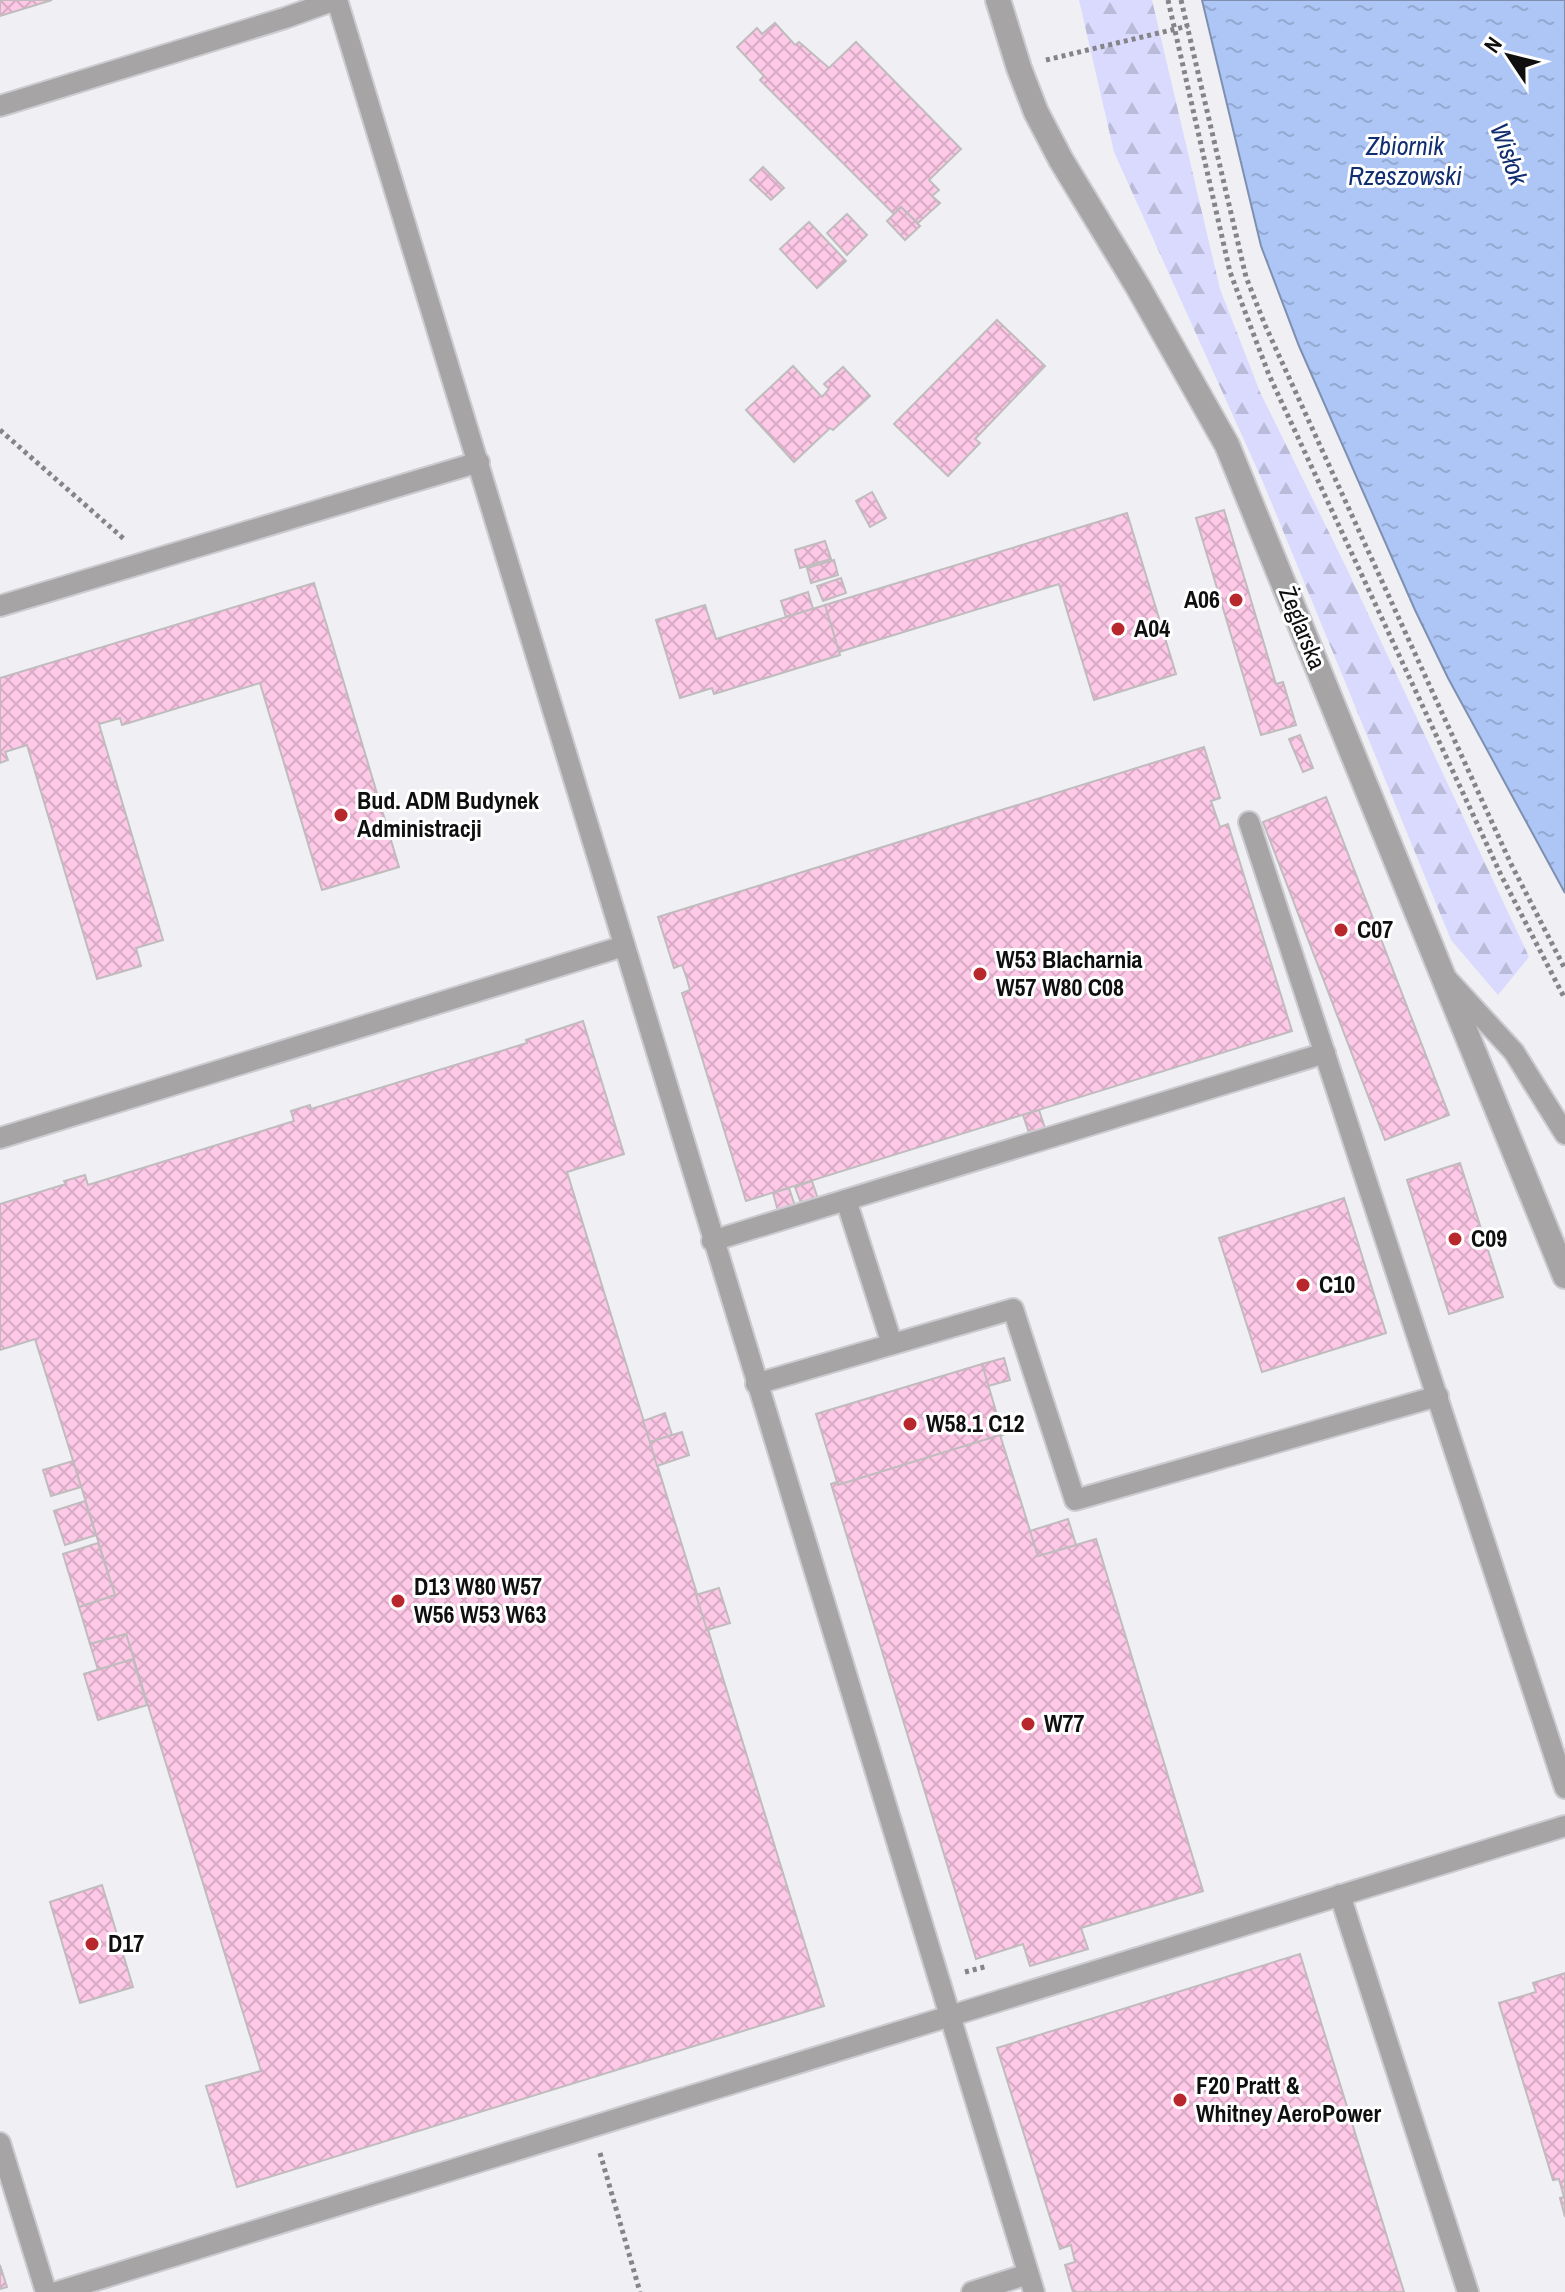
<svg xmlns="http://www.w3.org/2000/svg" width="1565" height="2292" font-family="'Archivo Narrow',sans-serif">
  <defs>
    <pattern id="forest-firs" width="22" height="20" patternUnits="userSpaceOnUse" patternTransform="scale(2)"><rect width="22" height="20" fill="#dadafe"/><path d="M5 1l3.5 6h-7zM16 11l3.5 6h-7z" fill="#babad9"/></pattern>
    <pattern id="water-ripples" width="26" height="14" patternUnits="userSpaceOnUse" patternTransform="scale(2)"><rect width="26" height="14" fill="#adc6f5"/><path d="M2 4q2-2 4 0t4 0M15 11q2-2 4 0t4 0" fill="none" stroke="#94a9d1"/></pattern>
    <pattern id="building-cross-hatch" width="8" height="8" patternUnits="userSpaceOnUse" patternTransform="scale(2)"><rect width="8" height="8" fill="#fec8e7"/><path d="M0 0l8 8M0 8l8-8" fill="none" stroke="#d8abc5"/></pattern>
  </defs>
  <rect width="100%" height="100%" fill="#efeff4"/>
  <polygon fill="url(#forest-firs)" points="1079,0 1152,0 1220,289 1260,392 1347,569 1529,957 1498,995 1451,940 1263,482 1114,152"/>
  <polygon fill="url(#water-ripples)" stroke="#7e8fb0" stroke-width="2" points="1202,0 1565,0 1565,893 1448,678 1415,610 1299,346 1261,246"/>
  <g fill="url(#building-cross-hatch)" stroke="#c0bcbe" stroke-width="2">
    <polygon points="0,0 52,0 0,16"/>
    <polygon points="775,23 795,45 799,42 829,68 856,42 961,149 929,180 939,190 932,196 940,203 918,223 901,207 894,214 760,80 764,76 737,47 757,28 762,34"/>
    <polygon points="763,167 784,188 771,200 750,180"/>
    <polygon points="901,207 920,226 905,240 887,221"/>
    <polygon points="847,214 867,235 847,255 827,233"/>
    <polygon points="809,222 846,261 817,288 780,249"/>
    <polygon points="997,320 1045,366 975,439 980,443 948,476 894,424"/>
    <polygon points="793,366 822,397 829,389 824,384 843,367 870,396 833,430 830,428 794,462 746,410"/>
    <polygon points="872,492 886,518 870,527 856,501"/>
    <polygon points="1224,510 1276,684 1283,682 1296,725 1261,735 1196,518"/>
    <polygon points="1127,513 1176,674 1094,700 1059,584 839,652 825,605"/>
    <polygon points="825,541 831,559 800,568 795,550"/>
    <polygon points="834,560 838,575 811,583 807,568"/>
    <polygon points="841,578 846,593 823,601 817,586"/>
    <polygon points="314,583 399,867 322,890 260,683 122,725 120,718 99,724 163,940 136,948 141,966 97,979 27,745 5,752 8,760 0,763 0,678"/>
    <polygon points="808,592 813,609 786,617 781,601"/>
    <polygon points="705,605 716,639 825,605 840,655 714,694 712,688 680,698 656,620"/>
    <polygon points="1300,735 1313,768 1303,772 1289,739"/>
    <polygon points="1204,747 1220,798 1211,801 1220,827 1228,824 1292,1031 746,1201 682,993 690,990 687,979 682,965 674,968 658,917"/>
    <polygon points="1326,797 1449,1115 1385,1140 1263,822"/>
    <polygon points="583,1021 624,1154 567,1172 824,2006 237,2187 206,2086 261,2071 126,1634 90,1644 79,1607 115,1595 35,1339 0,1350 0,1204 66,1184 64,1181 85,1175 88,1185 294,1121 291,1111 310,1105 311,1109 527,1043 526,1040"/>
    <polygon points="1039,1110 1045,1128 1029,1133 1023,1115"/>
    <polygon points="1460,1163 1503,1297 1449,1314 1407,1180"/>
    <polygon points="812,1181 818,1199 801,1203 795,1187"/>
    <polygon points="789,1188 795,1206 778,1211 773,1193"/>
    <polygon points="1344,1198 1386,1333 1262,1372 1219,1238"/>
    <polygon points="1004,1358 1010,1380 988,1386 982,1364"/>
    <polygon points="982,1364 1003,1435 838,1485 816,1414"/>
    <polygon points="665,1413 672,1435 650,1442 643,1421"/>
    <polygon points="682,1432 689,1455 657,1466 650,1442"/>
    <polygon points="1000,1435 1038,1556 1096,1539 1203,1891 1081,1928 1088,1949 1030,1966 1023,1944 976,1959 831,1484 837,1482 838,1485"/>
    <polygon points="73,1461 81,1487 51,1496 43,1470"/>
    <polygon points="85,1501 96,1535 65,1545 54,1511"/>
    <polygon points="1068,1519 1076,1545 1038,1556 1030,1531"/>
    <polygon points="98,1543 115,1595 79,1607 63,1554"/>
    <polygon points="719,1588 730,1623 707,1630 696,1595"/>
    <polygon points="126,1634 134,1659 98,1670 90,1644"/>
    <polygon points="133,1659 147,1705 98,1720 84,1674"/>
    <polygon points="102,1885 133,1987 80,2003 50,1902"/>
    <polygon points="1300,1954 1404,2292 1073,2292 1065,2265 1075,2262 1071,2245 1060,2249 997,2048"/>
    <polygon points="1565,1973 1565,2217 1560,2198 1564,2197 1559,2179 1553,2180 1499,2003 1536,1992 1533,1983"/>
    <polygon points="0,2265 7,2287 0,2289"/>
  </g>
  <g fill="none" stroke-linecap="round" stroke-linejoin="round">
    <defs>
      <g id="service">
        <polyline points="337,0 1034,2292"/>
        <polyline points="0,106 285,18 335,0"/>
        <polyline points="0,606 479,462"/>
        <polyline points="1249,822 1565,1788"/>
        <polyline points="1447,979 1514,1052 1565,1134"/>
        <polyline points="0,1138 624,946"/>
        <polyline points="846,1200 892,1344"/>
        <polyline points="712,1241 1325,1053"/>
        <polyline points="756,1384 1013,1309 1075,1500 1438,1396"/>
        <polyline points="1340,1895 1468,2292"/>
        <polyline points="0,2143 46,2292"/>
        <polyline points="57,2292 1565,1826"/>
        <polyline points="972,2292 1028,2274"/>
      </g>
      <polyline id="minor" points="998,0 1019,68 1036,112 1061,160 1138,287 1227,445 1565,1276"/>
    </defs>
    <use href="#service" stroke="#cbcbd0" stroke-width="24"/>
    <use href="#minor" stroke="#cbcbd0" stroke-width="28"/>
    <g stroke="#858588" stroke-width="5" stroke-dasharray="4 4" stroke-linecap="butt">
      <polyline points="1168,0 1230,272 1269,375 1501,875 1565,999"/>
      <polyline points="1181,0 1246,277 1265,325 1511,864 1565,969"/>
      <polyline points="1046,60 1188,26"/>
      <polyline points="0,430 124,539"/>
      <polyline points="965,1972 988,1966"/>
      <polyline points="600,2153 640,2292"/>
    </g>
    <use href="#service" stroke="#a6a4a5" stroke-width="20"/>
    <use href="#minor" stroke="#a6a4a5" stroke-width="24"/>
  </g>
  <g fill="#b7272b" stroke="#fff" stroke-width="3">
    <circle cx="1236" cy="600" r="8"/>
    <circle cx="1118" cy="629" r="8"/>
    <circle cx="341" cy="815" r="8"/>
    <circle cx="1341" cy="930" r="8"/>
    <circle cx="980" cy="974" r="8"/>
    <circle cx="1455" cy="1239" r="8"/>
    <circle cx="1303" cy="1285" r="8"/>
    <circle cx="910" cy="1424" r="8"/>
    <circle cx="398" cy="1601" r="8"/>
    <circle cx="1028" cy="1724" r="8"/>
    <circle cx="92" cy="1944" r="8"/>
    <circle cx="1180" cy="2100" r="8"/>
  </g>
  <g text-anchor="middle" stroke-width="6" stroke-linejoin="round" paint-order="stroke">
    <g font-size="24" font-weight="bold" fill="#0f0f10" stroke="#fff" text-anchor="start">
      <text x="1220" y="608" text-anchor="end">A06</text>
      <text x="1134" y="637">A04</text>
      <text x="357" y="809">Bud. ADM Budynek<tspan x="357" dy="28">Administracji</tspan></text>
      <text x="1357" y="938">C07</text>
      <text x="996" y="968">W53 Blacharnia<tspan x="996" dy="28">W57 W80 C08</tspan></text>
      <text x="1471" y="1247">C09</text>
      <text x="1319" y="1293">C10</text>
      <text x="926" y="1432">W58.1 C12</text>
      <text x="414" y="1595">D13 W80 W57<tspan x="414" dy="28">W56 W53 W63</tspan></text>
      <text x="1044" y="1732">W77</text>
      <text x="108" y="1952">D17</text>
      <text x="1196" y="2094">F20 Pratt &amp;<tspan x="1196" dy="28">Whitney AeroPower</tspan></text>
    </g>
    <g font-size="24" fill="#0f0f10" stroke="#fff">
      <text transform="translate(1302 628) rotate(68)" y="8">Żeglarska</text>
    </g>
    <g font-size="26" font-style="italic" fill="#112e70" stroke="#fff">
      <text x="1405" y="155">Zbiornik<tspan x="1405" dy="30">Rzeszowski</tspan></text>
      <text transform="translate(1509 154) rotate(70)" y="9">Wisłok</text>
    </g>
  </g>
  <g transform="translate(1509 56) rotate(305)" stroke="#ffffff" stroke-width="6" paint-order="stroke">
  <path d="M0-6L14 30L0 20L-14 30Z" fill="#0f0f10"/>
  <text y="-12" font-size="22" font-weight="bold" text-anchor="middle" fill="#0f0f10">N</text>
  </g>
</svg>
